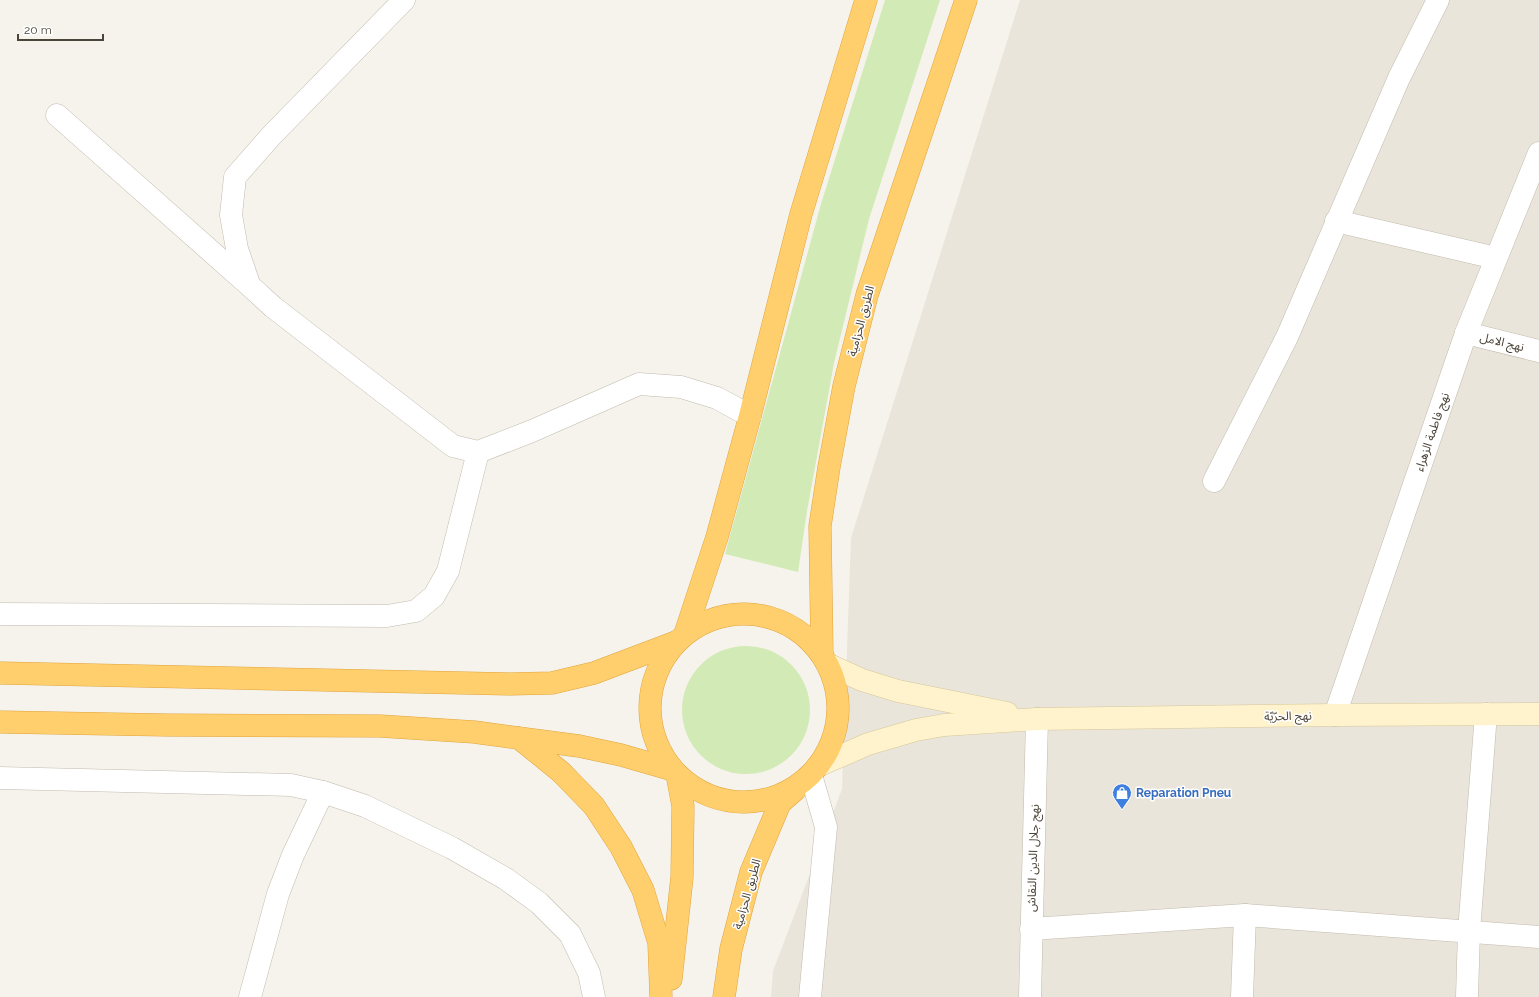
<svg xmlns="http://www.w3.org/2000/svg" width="1539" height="997" font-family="Raleway,'Noto Sans Arabic',sans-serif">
  <rect width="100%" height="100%" fill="#f6f3ec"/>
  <polygon fill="#eae5da" points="1020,0 1539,0 1539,997 771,997 773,971 842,789 851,538"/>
  <g fill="#d2eab5">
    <polygon points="885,0 940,0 869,219 834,363 807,511 798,572 725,554 821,204"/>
    <circle cx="746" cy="710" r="64"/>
  </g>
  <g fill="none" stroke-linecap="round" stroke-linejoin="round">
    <defs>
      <g id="street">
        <polyline points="57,115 249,285 273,307 453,446 478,452 532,431 639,384 681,387 717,398 750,416"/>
        <polyline points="1336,221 1496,258"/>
        <polyline points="249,284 237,249 231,215 235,177 271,136 404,0"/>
        <polyline points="1466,333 1539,351"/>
        <polyline points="1214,481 1287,337 1399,78 1438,0"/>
        <polyline points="0,614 387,616 416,611 434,596 448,571 478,452"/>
        <polyline points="1335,715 1466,333 1539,153"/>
        <polyline points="0,778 291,785 323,792 365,806 452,848 506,879 539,903 570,934 589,973 594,997"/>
        <polyline points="1031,929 1245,915 1539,937"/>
        <polyline points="250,997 278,894 293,855 323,792"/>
        <polyline points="810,997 826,827 811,775"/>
        <polyline points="1030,997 1037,719"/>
        <polyline points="1242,997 1245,915"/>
        <polyline points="1467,997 1469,931 1486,714"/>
      </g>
      <g id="secondary">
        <polyline points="827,664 862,680 898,691 1007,713"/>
        <polyline points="820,765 868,744 916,730 944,725 1037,719 1335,715 1539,714"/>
      </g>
      <g id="highway">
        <circle cx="744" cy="708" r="94"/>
        <polyline points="685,634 717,537 750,416 801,214 866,0"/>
        <polyline points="822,654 820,526 829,467 844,386 867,295 966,0"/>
        <polyline points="0,673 510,684 552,683 594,673 676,642"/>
        <polyline points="0,722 166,725 380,726 474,732 579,746 621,755 673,770"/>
        <polyline points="519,738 561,772 594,806 621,847 643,890 659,943 661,997"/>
        <polyline points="671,979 682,877 683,806 677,774"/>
        <polyline points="724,997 731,949 751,872 780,803 795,790"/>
      </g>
    </defs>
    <use href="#street" stroke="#c2bbae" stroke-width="23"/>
    <use href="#secondary" stroke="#d6c79b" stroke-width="23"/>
    <use href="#highway" stroke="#e0a43c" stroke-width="23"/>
    <use href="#street" stroke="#fff" stroke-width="22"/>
    <use href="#secondary" stroke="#fff3cd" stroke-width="22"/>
    <use href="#highway" stroke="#ffcf6e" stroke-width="22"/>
  </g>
  <defs>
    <symbol id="shop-pin" viewBox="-11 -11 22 30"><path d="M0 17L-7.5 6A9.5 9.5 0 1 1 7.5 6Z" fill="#3f7fe0" stroke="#fff"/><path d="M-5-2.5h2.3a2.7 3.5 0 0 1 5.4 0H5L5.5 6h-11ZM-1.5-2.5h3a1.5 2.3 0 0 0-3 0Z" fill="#fff"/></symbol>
  </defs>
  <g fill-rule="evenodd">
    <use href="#shop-pin" x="1111" y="782" width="22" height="30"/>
  </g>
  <g text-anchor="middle" stroke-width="3" stroke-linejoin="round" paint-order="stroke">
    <g font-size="12" fill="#4b4439" stroke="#fff">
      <text transform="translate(861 321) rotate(-75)" y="4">الطريق الحزامية</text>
      <text transform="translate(1502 342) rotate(14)" y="4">نهج الامل</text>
      <text transform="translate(1432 432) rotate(-71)" y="4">نهج فاطمة الزهراء</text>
      <text transform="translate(1288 716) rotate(-1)" y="4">نهج الحرّيّة</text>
      <text transform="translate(1033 858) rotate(-88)" y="4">نهج جلال الدين النقاش</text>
      <text transform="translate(747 894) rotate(-74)" y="4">الطريق الحزامية</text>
    </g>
    <g font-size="12" font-weight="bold" fill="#366cbe" stroke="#fff" text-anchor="start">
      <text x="1136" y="797">Reparation Pneu</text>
    </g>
  </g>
  <path d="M18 34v6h85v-6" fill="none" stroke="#4b4439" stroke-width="2"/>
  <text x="24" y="34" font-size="12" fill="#4b4439" stroke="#ffffff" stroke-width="3" paint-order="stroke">20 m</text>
</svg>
